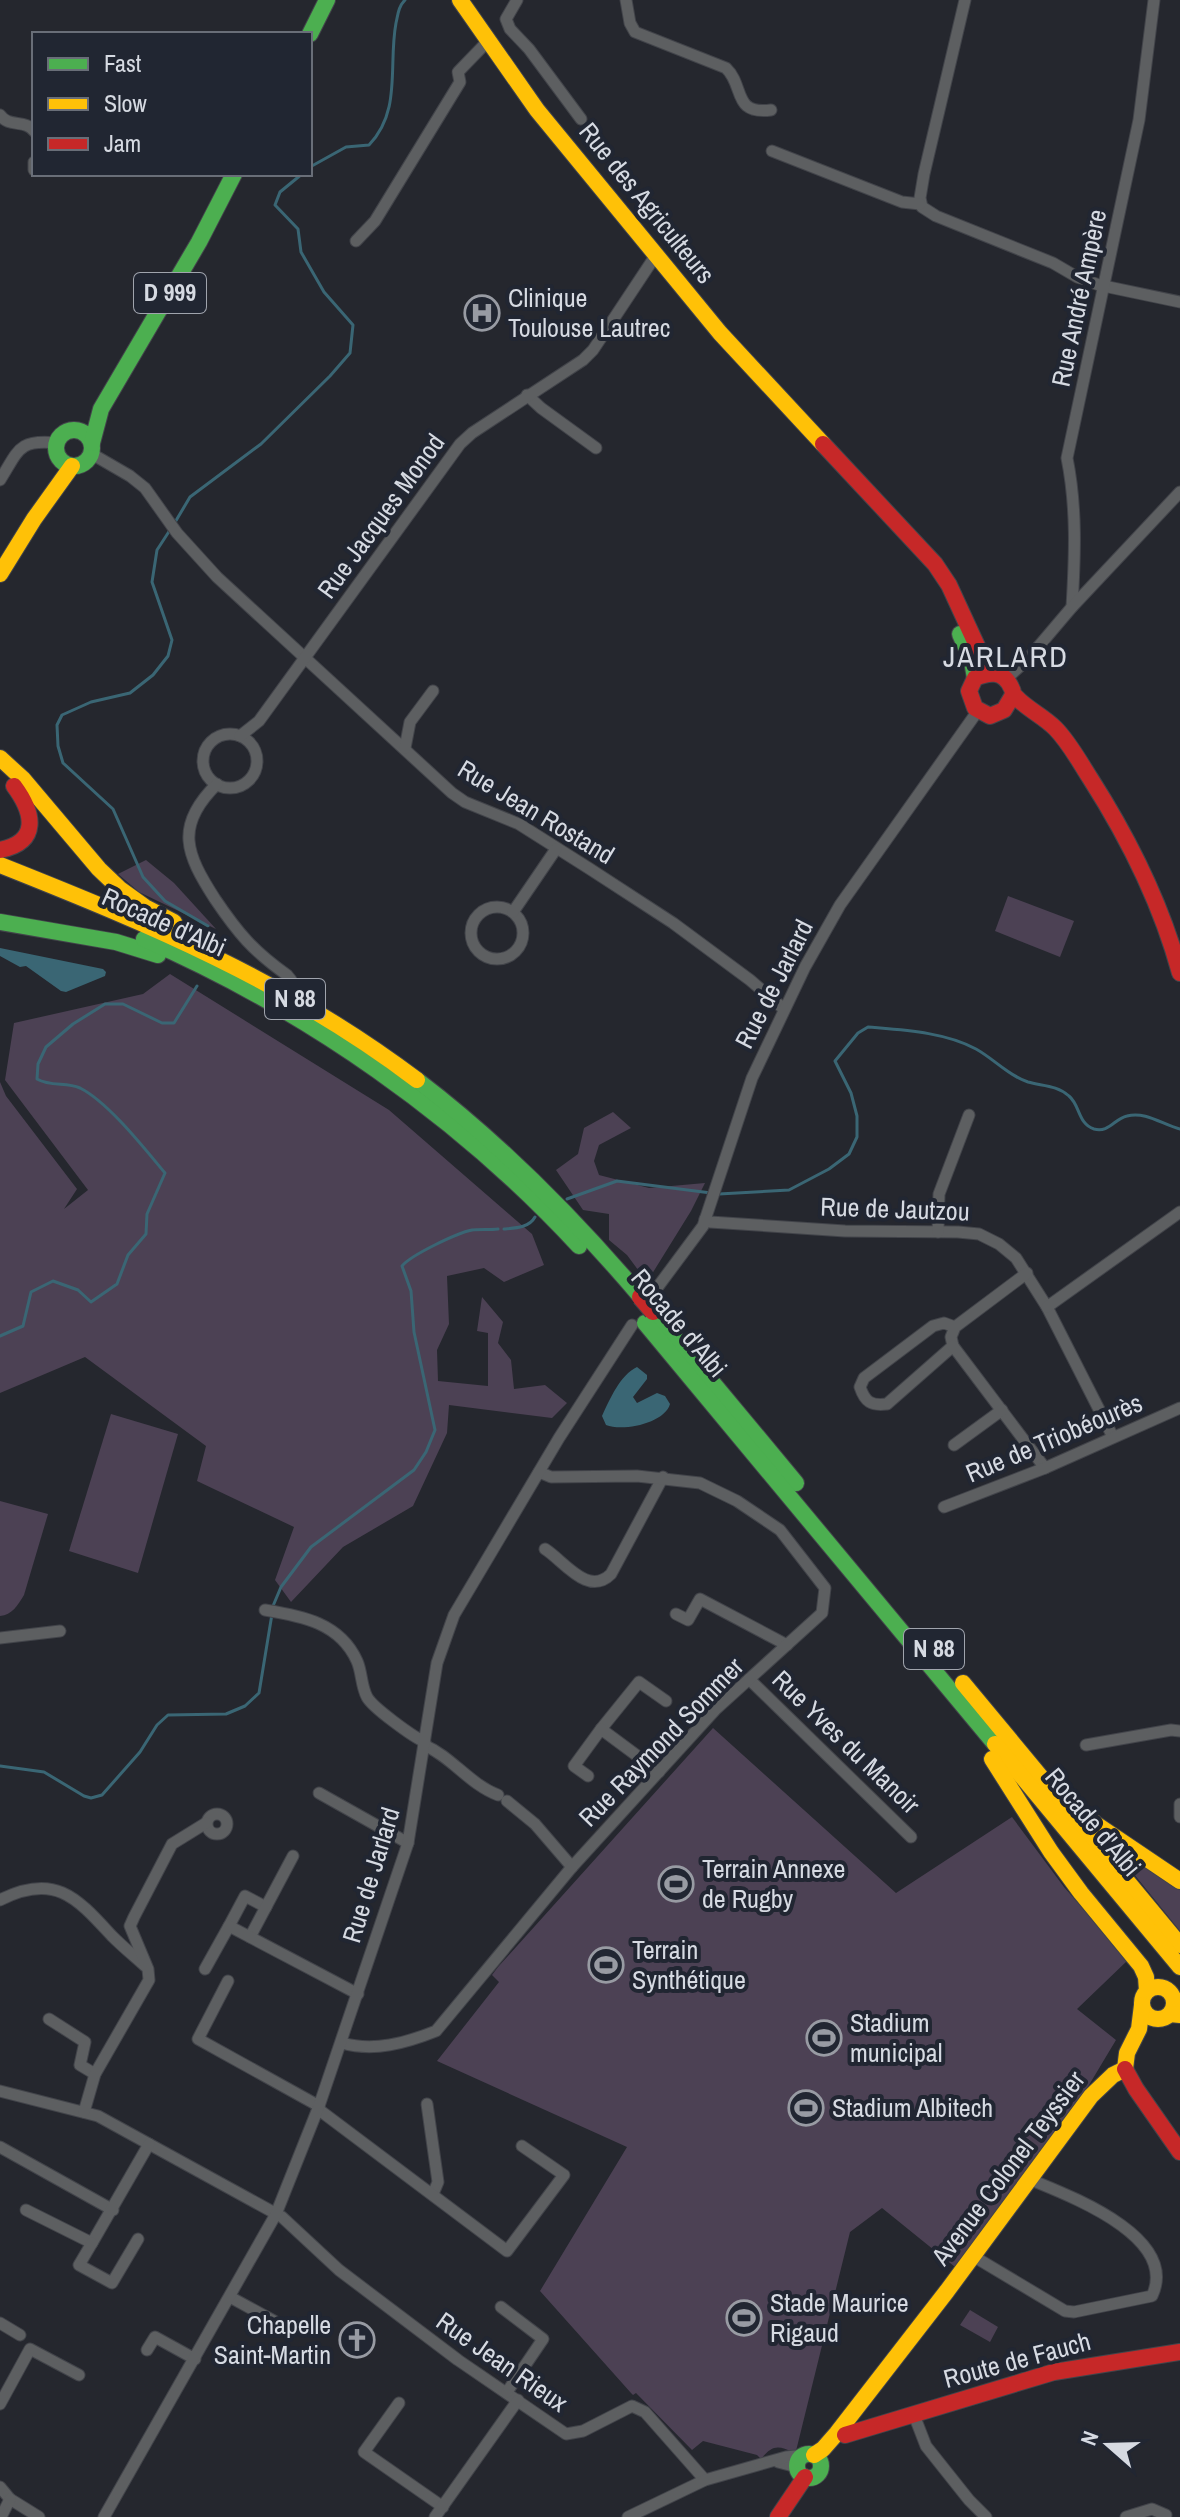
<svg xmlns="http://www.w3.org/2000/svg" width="1180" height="2517" font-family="'Archivo Narrow',sans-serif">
  <rect width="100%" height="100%" fill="#25272e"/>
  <g fill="#4c4154">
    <polygon points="146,860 174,883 216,929 139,892 118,874"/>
    <polygon points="1008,896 1074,921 1060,957 995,931"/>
    <polygon points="170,974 389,1110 532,1234 544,1265 504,1282 484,1268 447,1276 449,1324 437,1350 438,1381 488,1386 488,1333 477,1331 482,1297 503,1322 498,1343 511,1360 514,1389 545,1385 567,1403 552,1418 449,1405 447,1433 413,1506 343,1547 291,1602 275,1580 294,1527 197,1481 206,1446 85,1357 0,1393 0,1082 6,1096 77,1189 64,1209 88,1190 5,1080 14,1023 143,994"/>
    <polygon points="613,1112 631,1128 599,1145 594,1161 599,1175 649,1188 705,1183 691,1211 647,1282 627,1255 609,1240 609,1214 583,1210 556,1170 578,1154 584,1128"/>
    <polygon points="111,1414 178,1434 138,1573 69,1551"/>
    <path d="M 0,1501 L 48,1514 L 24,1595 C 18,1605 12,1615 0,1616 Z"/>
    <path d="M 713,1728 L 896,1893 L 1012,1817 L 1064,1887 L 1128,1960 L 1077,2009 L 1116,2040 L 1089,2085 L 955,2267 L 882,2208 L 850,2232 L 796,2451 L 793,2452 C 778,2445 772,2445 761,2459 L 757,2455 L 703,2441 L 692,2450 L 636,2393 L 633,2395 L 631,2393 L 540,2291 L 627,2147 L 437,2061 L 499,1982 L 492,1975 L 498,1967 Z"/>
    <polygon points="1108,1842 1180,1886 1180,1931"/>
    <polygon points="970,2310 998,2327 990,2342 960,2325"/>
  </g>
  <g fill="#3a6674">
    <polygon points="0,948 103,969 106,972 105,976 66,992 61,991 26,966 20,967 0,956"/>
    <path d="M 637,1367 L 647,1375 L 647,1379 L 633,1397 L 637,1403 L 657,1393 L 665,1396 L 670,1404 C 665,1423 623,1432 606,1425 L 602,1416 C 610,1399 620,1375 637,1367 Z"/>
  </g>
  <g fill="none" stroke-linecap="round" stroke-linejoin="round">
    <g stroke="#3a6674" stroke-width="3">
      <path d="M 310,167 L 346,147 L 369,145 C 402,111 388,65 396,23 C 398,15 398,7 405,0"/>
      <polyline points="174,524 190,497 261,444 330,376 350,353 353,325 324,292 301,252 298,229 275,205 280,192 302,174"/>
      <polyline points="170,530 157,550 152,582 172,640 168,656 153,675 130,693 91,702 62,715 57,725 58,746 63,763 113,809 143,877 165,901 208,926"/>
      <path d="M 719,1194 L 789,1190 L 829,1169 L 849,1154 L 857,1137 L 857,1116 L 851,1093 L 835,1061 L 858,1033 L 868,1027 C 903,1030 945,1032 976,1049 C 994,1059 1009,1076 1028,1082 C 1042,1086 1057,1085 1069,1096 C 1080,1105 1078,1124 1094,1129 C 1109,1133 1114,1119 1127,1116 C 1146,1111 1163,1125 1180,1129"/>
      <polyline points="567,1199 617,1181 711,1193"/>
      <path d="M 504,1229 C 515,1228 529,1228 535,1217"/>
      <path d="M 0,1336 L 23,1326 L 31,1292 L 53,1281 L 78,1290 L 91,1302 L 117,1284 L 128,1255 L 146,1234 L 147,1214 L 165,1173 C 144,1148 108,1102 80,1088 C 66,1082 51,1087 37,1079 L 38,1064 L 46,1047 L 73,1024 L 105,1004 L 123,1004 L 162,1023 L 174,1023 L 197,986"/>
      <path d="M 273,1606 L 281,1587 L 311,1547 L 414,1470 L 426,1452 L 435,1430 L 414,1332 L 411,1291 L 402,1266 C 411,1255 457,1233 472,1230 C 480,1229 490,1230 498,1229"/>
      <polyline points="0,1766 44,1772 84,1796 91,1798 102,1795 140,1752 157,1725 168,1715 226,1714 245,1706 259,1693 272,1614"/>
    </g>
    <defs>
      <g id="street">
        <polyline points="517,0 506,19 510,29 529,49 581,119"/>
        <path d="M 626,0 L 630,23 L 635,32 L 726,68 C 745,86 732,115 771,110"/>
        <polyline points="965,0 924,174 920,198 922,207 936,216 1053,263 1077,277 1099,285 1180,302"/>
        <path d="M 0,115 C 9,128 25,119 34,131"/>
        <polyline points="772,151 902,202 920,204"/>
        <polyline points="34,170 34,162"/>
        <polyline points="356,241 375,221 460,82 458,72 487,42"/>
        <polyline points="527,395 541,408 596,448"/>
        <polyline points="92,454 130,476 145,488 177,533 217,577 452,793 465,802 519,824 590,869 673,923 750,980 784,1009"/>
        <path d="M 0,480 C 19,450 18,439 57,443"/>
        <path d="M 1072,607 C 1075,556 1077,508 1067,458 L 1139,120 L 1154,0"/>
        <polyline points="1006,679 1027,660 1072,607 1180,492"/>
        <circle cx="230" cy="761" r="27"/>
        <polyline points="240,736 259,721 460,444 472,433 583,360 593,350 656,255"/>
        <polyline points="405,748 410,722 433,691"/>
        <path d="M 217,784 C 174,826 186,854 215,899 C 238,933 253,951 287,975 L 291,980"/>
        <circle cx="497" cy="933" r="26"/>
        <polyline points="513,912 556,849"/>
        <polyline points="705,1219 710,1222 845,1231 958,1232 979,1234 999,1244 1016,1258 1047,1307 1113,1437"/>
        <polyline points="938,1232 939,1194 969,1115"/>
        <polyline points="651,1296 703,1226 752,1078 805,967 840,905 977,712"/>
        <polyline points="1047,1307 1180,1212"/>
        <path d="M 955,1327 L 951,1337 L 953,1346 L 887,1404 C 871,1406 865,1402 860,1387 L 864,1378 L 933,1326 L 944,1323 L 955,1327 L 1027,1273"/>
        <polyline points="953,1346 1045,1468"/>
        <polyline points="954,1445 1002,1410"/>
        <polyline points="944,1507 1045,1468 1180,1408"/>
        <path d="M 545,1549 C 564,1561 588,1597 611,1574 L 663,1477"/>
        <path d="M 265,1610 C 302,1616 340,1623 357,1661 C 362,1672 361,1686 367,1697 C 372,1707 413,1737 425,1742"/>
        <polyline points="676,1614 688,1620 700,1599 787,1645"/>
        <polyline points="0,1638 60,1631"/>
        <polyline points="749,1679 911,1837"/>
        <polyline points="601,1729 639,1682 666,1701"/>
        <path d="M 424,1745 C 452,1757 469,1784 498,1795"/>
        <polyline points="1086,1745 1171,1730 1180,1731"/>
        <polyline points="588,1776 574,1766 601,1729 659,1772"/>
        <polyline points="319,1793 408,1843"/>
        <polyline points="507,1801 535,1824 572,1867"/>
        <polyline points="1180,1804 1180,1817"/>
        <circle cx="217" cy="1824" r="10"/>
        <path d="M 0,1900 C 55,1872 77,1898 112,1936 C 123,1947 134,1956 145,1966"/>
        <polyline points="229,1926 245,1896 266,1907"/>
        <polyline points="250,1937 293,1856"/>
        <polyline points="205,1969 229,1926 358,1994"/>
        <polyline points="228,1981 198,2039 319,2106"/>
        <polyline points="49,2019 85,2042 80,2065 95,2074"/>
        <path d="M 342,2043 C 374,2052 406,2043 436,2031 L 572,1867 L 715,1710 L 822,1613 L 825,1588 L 780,1530 L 737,1501 L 700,1483 L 637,1476 L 551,1477 L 539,1472"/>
        <polyline points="0,2091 98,2116 282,2217 339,2270 458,2360 566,2434 583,2431 632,2406 645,2412 705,2480"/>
        <polyline points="427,2104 438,2182 433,2194"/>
        <polyline points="318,2109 507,2251 564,2175 522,2146"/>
        <polyline points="84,2112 95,2074 149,1980 148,1969 130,1926 134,1917 172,1844 206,1823"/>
        <polyline points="0,2147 113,2210"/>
        <polyline points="26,2210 92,2243 149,2144"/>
        <polyline points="92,2243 79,2265 112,2283 138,2239"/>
        <path d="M 973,2256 L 1065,2311 L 1074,2312 L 1152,2296 C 1180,2236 1067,2195 1029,2179"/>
        <polyline points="230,2297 274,2321 289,2332"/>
        <polyline points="501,2307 543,2339 507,2392"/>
        <polyline points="0,2323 20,2335"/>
        <polyline points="147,2350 155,2337 195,2359"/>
        <polyline points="399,2403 364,2452 443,2507"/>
        <polyline points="0,2404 30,2349 79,2375"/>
        <polyline points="914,2415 926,2446 969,2500 986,2517"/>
        <polyline points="778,2462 797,2467"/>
        <polyline points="0,2487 10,2499 39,2517"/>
        <polyline points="1,2517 10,2499"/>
        <polyline points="104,2517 276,2214 319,2106 408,1843 437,1663 454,1615 559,1438 632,1325"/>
        <polyline points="435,2517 518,2400"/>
        <polyline points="628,2517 705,2480 786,2457 805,2455"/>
        <polyline points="1126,2517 1152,2509 1166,2515"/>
      </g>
      <g id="fast">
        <polyline points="310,34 327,0"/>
        <circle cx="74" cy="448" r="18"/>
        <polyline points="92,443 101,409 199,242 234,174"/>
        <polyline points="960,634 972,661 975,678"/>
        <polyline points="0,922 116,942 158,955"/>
        <path d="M 144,939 C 305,1009 460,1117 579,1246"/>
        <path d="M 417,1080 C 501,1144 573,1217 641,1297"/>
        <polyline points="653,1311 796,1483"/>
        <polyline points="645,1323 995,1744"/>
        <circle cx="809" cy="2466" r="12"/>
      </g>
      <g id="slow">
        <polyline points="460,0 537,110 720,333 823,444"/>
        <polyline points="0,574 34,519 72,466"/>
        <polyline points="0,758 23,779 99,869 120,889 145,907 174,922"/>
        <path d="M 0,865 C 151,925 286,981 417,1080"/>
        <polyline points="963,1683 1180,1945"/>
        <polyline points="995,1744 1180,1967"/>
        <polyline points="992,1759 1051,1852 1081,1893 1141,1966 1146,1977 1147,1991"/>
        <polyline points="1082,1812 1097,1825 1180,1881"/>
        <circle cx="1158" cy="2003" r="16"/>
        <polyline points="1170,2014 1180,2015"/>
        <polyline points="1125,2069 1127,2053 1139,2029 1142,2005"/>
        <polyline points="814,2455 823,2449 837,2433 947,2291 1091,2096 1113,2075 1125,2069"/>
      </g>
      <g id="jam">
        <polyline points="823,444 935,564 949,585 989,672"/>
        <path d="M 1013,695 L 1004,710 L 990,716 L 975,708 L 969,691 L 975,678 C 989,672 1003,670 1011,687 C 1016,696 1009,690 1016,697 C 1027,709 1043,716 1055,728 C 1069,742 1079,761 1090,778 C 1129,839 1161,903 1180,973"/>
        <path d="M 0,850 C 40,842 34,813 14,786"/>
        <polyline points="1125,2069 1136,2089 1180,2152"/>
        <polyline points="845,2435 1054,2372 1180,2352"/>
        <polyline points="778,2517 805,2477"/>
      </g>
    </defs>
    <use href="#street" stroke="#42444a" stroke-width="13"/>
    <use href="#fast" stroke="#42444a" stroke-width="18"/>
    <use href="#slow" stroke="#42444a" stroke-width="18"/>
    <use href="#jam" stroke="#42444a" stroke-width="18"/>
    <use href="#street" stroke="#5d5f61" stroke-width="11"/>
    <use href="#fast" stroke="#4caf50" stroke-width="16"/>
    <use href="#slow" stroke="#ffc107" stroke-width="16"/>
    <use href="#jam" stroke="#c62828" stroke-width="16"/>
    <defs>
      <polyline id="jam-bridge" points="641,1297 653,1311"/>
    </defs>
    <use href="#jam-bridge" stroke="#42444a" stroke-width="20" stroke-linecap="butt"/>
    <use href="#jam-bridge" stroke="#c62828" stroke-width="18"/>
  </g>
  <defs>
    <symbol id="hospital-ring" viewBox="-11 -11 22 22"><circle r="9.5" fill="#212632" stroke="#989ba3" stroke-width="1.5"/><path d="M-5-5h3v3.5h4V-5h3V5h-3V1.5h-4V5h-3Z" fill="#989ba3"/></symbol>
    <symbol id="stadium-ring" viewBox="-11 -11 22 22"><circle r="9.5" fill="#212632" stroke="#989ba3" stroke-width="1.5"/><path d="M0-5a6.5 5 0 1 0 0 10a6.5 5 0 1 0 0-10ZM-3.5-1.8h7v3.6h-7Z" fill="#989ba3"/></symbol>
    <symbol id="church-ring" viewBox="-11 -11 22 22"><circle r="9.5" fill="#212632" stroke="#989ba3" stroke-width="1.5"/><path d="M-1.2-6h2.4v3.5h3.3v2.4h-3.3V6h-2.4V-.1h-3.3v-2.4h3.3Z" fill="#989ba3"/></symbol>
  </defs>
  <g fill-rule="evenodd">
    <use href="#hospital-ring" x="462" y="293" width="40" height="40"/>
    <use href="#stadium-ring" x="656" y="1864" width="40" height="40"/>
    <use href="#stadium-ring" x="586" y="1945" width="40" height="40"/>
    <use href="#stadium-ring" x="804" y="2018" width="40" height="40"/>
    <use href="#stadium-ring" x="786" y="2088" width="40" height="40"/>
    <use href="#stadium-ring" x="724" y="2298" width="40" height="40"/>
    <use href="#church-ring" x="337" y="2320" width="40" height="40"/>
  </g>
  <g text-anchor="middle" stroke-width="8" stroke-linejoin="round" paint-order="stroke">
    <g fill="#212632" stroke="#a0a4ad" stroke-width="2">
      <rect x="134" y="273" width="72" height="40" rx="6"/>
      <rect x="265" y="979" width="60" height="40" rx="6"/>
      <rect x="904" y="1629" width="60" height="40" rx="6"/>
    </g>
    <g font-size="24" font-weight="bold" fill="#d6dae2">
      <text x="170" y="301">D 999</text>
      <text x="295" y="1007">N 88</text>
      <text x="934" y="1657">N 88</text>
    </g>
    <g font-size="26" fill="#d6dae2" stroke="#212632">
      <text transform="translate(647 203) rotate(51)" y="9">Rue des Agriculteurs</text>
      <text transform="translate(1079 298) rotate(-78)" y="9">Rue André Ampère</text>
      <text transform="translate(381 516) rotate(-54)" y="9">Rue Jacques Monod</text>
      <text transform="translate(536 812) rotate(31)" y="9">Rue Jean Rostand</text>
      <text transform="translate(164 922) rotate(24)" y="9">Rocade d'Albi</text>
      <text transform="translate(774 984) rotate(-63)" y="9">Rue de Jarlard</text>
      <text transform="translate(895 1209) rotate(2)" y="9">Rue de Jautzou</text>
      <text transform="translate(679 1323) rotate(50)" y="9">Rocade d'Albi</text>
      <text transform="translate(1054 1438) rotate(-23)" y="9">Rue de Triobéourès</text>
      <text transform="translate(661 1742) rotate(-46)" y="9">Rue Raymond Sommer</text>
      <text transform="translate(846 1742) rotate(44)" y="9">Rue Yves du Manoir</text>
      <text transform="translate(1093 1822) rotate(50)" y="9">Rocade d'Albi</text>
      <text transform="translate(371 1875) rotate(-73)" y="9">Rue de Jarlard</text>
      <text transform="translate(1008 2168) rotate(-53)" y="9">Avenue Colonel Teyssier</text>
      <text transform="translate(1017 2360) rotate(-15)" y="9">Route de Fauch</text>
      <text transform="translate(502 2362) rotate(35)" y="9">Rue Jean Rieux</text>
    </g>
    <g font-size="26" fill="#d6dae2" stroke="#212632" text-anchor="start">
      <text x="508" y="307">Clinique<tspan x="508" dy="30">Toulouse Lautrec</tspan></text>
      <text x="702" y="1878">Terrain Annexe<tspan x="702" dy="30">de Rugby</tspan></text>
      <text x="632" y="1959">Terrain<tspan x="632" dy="30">Synthétique</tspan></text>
      <text x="850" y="2032">Stadium<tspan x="850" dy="30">municipal</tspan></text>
      <text x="832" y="2117">Stadium Albitech</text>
      <text x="770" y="2312">Stade Maurice<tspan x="770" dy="30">Rigaud</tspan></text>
      <text x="331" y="2334" text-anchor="end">Chapelle<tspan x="331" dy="30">Saint-Martin</tspan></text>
    </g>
    <g font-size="30" letter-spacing="2" fill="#d6dae2" stroke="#212632">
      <text x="1006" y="667">JARLARD</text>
    </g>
  </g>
  <rect x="32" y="32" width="280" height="144" fill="#212632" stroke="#696e78" stroke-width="2"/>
  <rect x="48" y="58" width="40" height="12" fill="#4caf50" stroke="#696e78" stroke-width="2"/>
  <text x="104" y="72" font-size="24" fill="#d6dae2">Fast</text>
  <rect x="48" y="98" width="40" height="12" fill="#ffc107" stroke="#696e78" stroke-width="2"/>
  <text x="104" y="112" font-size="24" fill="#d6dae2">Slow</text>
  <rect x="48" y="138" width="40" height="12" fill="#c62828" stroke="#696e78" stroke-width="2"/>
  <text x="104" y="152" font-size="24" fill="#d6dae2">Jam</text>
  <g transform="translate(1108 2445) rotate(290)" stroke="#212632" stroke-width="6" paint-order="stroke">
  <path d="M0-6L14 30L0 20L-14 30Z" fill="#d6dae2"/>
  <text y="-12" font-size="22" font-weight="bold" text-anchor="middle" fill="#d6dae2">N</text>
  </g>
</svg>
